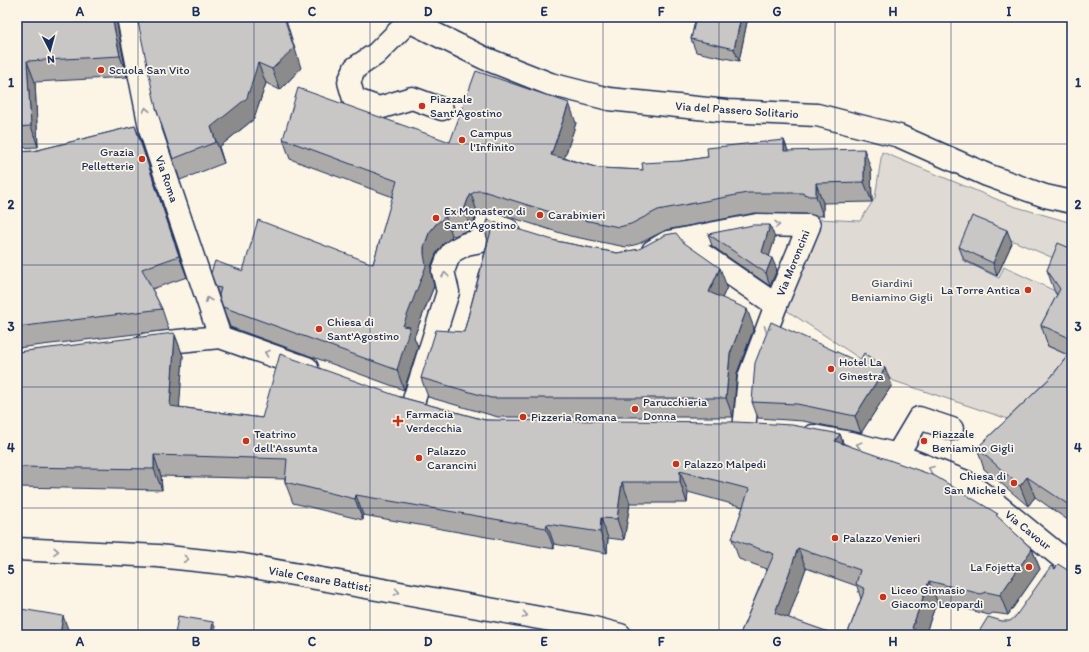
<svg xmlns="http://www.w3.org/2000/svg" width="1089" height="652" font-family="Itim,sans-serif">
  <rect width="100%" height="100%" fill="#fcf5e5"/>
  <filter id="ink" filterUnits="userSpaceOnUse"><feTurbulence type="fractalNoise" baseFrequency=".025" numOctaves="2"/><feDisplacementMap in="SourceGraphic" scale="8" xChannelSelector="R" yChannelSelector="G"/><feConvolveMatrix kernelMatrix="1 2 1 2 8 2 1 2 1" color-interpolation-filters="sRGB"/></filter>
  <g filter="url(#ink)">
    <polygon fill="#dfdbd4" stroke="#7d8599" points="882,152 1013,206 1072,223 1072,266 976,225 962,260 999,278 1004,267 1053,290 1067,310 1047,346 1072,357 1017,422 894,381 783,308 818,219 860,221 875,198"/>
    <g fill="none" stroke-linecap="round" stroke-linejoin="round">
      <defs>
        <g id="minor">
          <polyline points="128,17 151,132 220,337"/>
          <polyline points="409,21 376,54 355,68 349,82 354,99 379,108 412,98 442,109"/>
          <polyline points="689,238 697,251 776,305"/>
          <polyline points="653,251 668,242 757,225 809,226 776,305 749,377 744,430"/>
          <polyline points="147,344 220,337 307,368"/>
          <polyline points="412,406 448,292 443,271 448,258 453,251 466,244 481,241 487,223 508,230"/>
          <polyline points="813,436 851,443 897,455 966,482 991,500 1072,566"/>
          <polyline points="897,455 919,418 952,429"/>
          <polyline points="17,549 158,556 243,565 590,627 620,635"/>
        </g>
        <polyline id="major" points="405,17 409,21 484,58 550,84 609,99 727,111 817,115 899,136 987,175 1045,196 1072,202"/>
      </defs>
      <use href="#minor" stroke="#1b2f5e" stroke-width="25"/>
      <use href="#major" stroke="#1b2f5e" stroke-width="25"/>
      <use href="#minor" stroke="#fcf5e5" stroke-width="22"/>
      <use href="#major" stroke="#fcf5e5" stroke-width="22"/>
    </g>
    <g fill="#acabaa" stroke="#1b2f5e">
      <polygon points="17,17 116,17 116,19 127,77 35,82 38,147 17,148"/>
      <polygon points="137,17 301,68 280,90 266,83 254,119 219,147 224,163 180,180 173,159"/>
      <polygon points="696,17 748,17 739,61 696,52 691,39"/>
      <polygon points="576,123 564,158 599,168 643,170 681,161 708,157 784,140 788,151 871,169 872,202 823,203 823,216 816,216 809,214 755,213 666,230 638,244 626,247 570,236 491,211 484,211 478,214 475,219 471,230 463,232 454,236 452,235 451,238 443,244 436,254 431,267 431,274 434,286 414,337 418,347 404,390 230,327 211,273 373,264 393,197 290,159 283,139 450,142"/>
      <polygon points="135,126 187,277 152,289 162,309 169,330 17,348 17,152 34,151"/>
      <polygon points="484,229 556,241 617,253 683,242 727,287 722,298 754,328 737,373 733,417 498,417 428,397 421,378 464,332 488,240"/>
      <polygon points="708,234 775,238 769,256 777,270 770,286 712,246"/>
      <polygon points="1012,243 997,276 964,260 959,247"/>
      <polygon points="1072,249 1072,523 1035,497 1028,506 984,469 977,448 1052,376 1068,355 1048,346 1041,325 1057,295 1054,290 1047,270"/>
      <polygon points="175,335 183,356 179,407 262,418 400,397 485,420 840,434 843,443 999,518 1032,549 1040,569 1008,615 993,613 989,615 937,601 925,635 847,635 861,599 857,586 806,568 788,618 837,635 740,635 740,634 767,569 739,559 732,539 743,507 688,492 687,503 630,503 624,540 608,538 607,553 554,544 554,549 363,515 363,520 293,503 285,482 285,479 161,476 162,490 17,487 17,352"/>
      <polygon points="892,385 861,433 803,421 758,418 752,402"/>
    </g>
    <g fill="#8c8b8b" stroke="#1b2f5e">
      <polygon points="112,17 116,17 116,19 127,77 120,56"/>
      <polygon points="284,17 285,17 301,68 280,90 272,69"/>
      <polygon points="741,17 748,17 739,61 734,49"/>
      <polygon points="27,61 35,82 38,147 31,126"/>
      <polygon points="258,63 266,83 254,119 219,147 224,163 211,127"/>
      <polygon points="569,103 576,123 559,175 551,155"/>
      <polygon points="135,126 143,147 187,277 179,256"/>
      <polygon points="784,140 791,160 784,151"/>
      <polygon points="864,149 871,169 872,202 864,182"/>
      <polygon points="816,183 823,203 823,216 816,196"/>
      <polygon points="471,194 478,214 475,219 471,230 464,210 468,199"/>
      <polygon points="445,215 452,235 451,238 443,244 436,254 431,267 431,274 434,286 414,337 418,347 404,390 397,370 403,326 424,254 424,247 429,233 436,224"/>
      <polygon points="770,225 775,238 767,264 762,252"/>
      <polygon points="1007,230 1012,243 997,276 993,263"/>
      <polygon points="772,258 777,270 770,286 766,273"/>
      <polygon points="720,268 727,287 716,311 709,292"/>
      <polygon points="747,309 754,328 737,373 733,417 726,398 730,354"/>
      <polygon points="175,335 183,356 178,427 170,406"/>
      <polygon points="885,368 892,385 861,433 855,416"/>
      <polygon points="840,434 847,455 835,441"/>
      <polygon points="154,455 161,476 162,490 154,469"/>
      <polygon points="680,471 688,492 687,503 680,482"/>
      <polygon points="1027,477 1035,497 1028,506 1020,486"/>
      <polygon points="622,482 630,503 624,540 617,519"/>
      <polygon points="356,495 363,515 363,520 355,499"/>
      <polygon points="601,518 608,538 607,553 600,532"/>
      <polygon points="547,524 554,544 554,549 546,528"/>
      <polygon points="798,548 806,568 783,634 775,613"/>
      <polygon points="1032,549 1040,569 1008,615 1000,595"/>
      <polygon points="929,581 937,601 925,635 915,635 912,628"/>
      <polygon points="63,616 70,634 69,635 60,635"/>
      <polygon points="213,622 218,635 211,635"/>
    </g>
    <g fill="#c8c7c6" stroke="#1b2f5e">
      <polygon points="17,17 112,17 120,56 27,61 31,126 17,127"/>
      <polygon points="137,17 284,17 294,48 272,69 258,63 247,98 211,127 216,142 173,159 156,108"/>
      <polygon points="696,17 741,17 734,49 691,39"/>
      <polygon points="476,71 569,103 551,155 599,168 643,170 642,163 681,161 708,157 707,148 784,140 784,151 864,149 864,182 816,183 816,196 809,196 802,193 747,193 658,210 631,224 619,227 563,216 483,191 477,191 471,194 468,199 464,210 456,212 447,216 445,215 444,218 436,224 429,233 424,247 424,254 426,266 403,326 410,327 397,370 223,307 219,295 221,288 216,287 211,273 215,261 243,271 258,220 373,264 397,181 283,139 298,88 450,142"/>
      <polygon points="135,126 179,256 142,269 162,309 17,327 17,152 34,151"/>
      <polygon points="972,216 1007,230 993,263 959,247"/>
      <polygon points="488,220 556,241 617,253 639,249 665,235 676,233 683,242 720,268 709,292 747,309 730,354 726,398 491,398 421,378 436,330 464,332 491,231 484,229"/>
      <polygon points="753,225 770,225 762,252 772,258 766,273 708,234"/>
      <polygon points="1058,243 1072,249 1072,339 1041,325 1060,289 1047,270"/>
      <polygon points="771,322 859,362 864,353 885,368 855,416 797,404 752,402 755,363"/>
      <polygon points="174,333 175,335 170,406 262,418 280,354 400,397 485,420 736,422 792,425 840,434 835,441 935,476 998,514 996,515 1032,549 1000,595 986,592 981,594 929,581 912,628 923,635 847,635 865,589 856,584 860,570 798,548 775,613 837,635 742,635 740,634 774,554 732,539 749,489 680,471 680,482 622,482 617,519 601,518 600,532 547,524 546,528 356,495 355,499 285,482 287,459 154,455 154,469 17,467 17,352"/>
      <polygon points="1072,350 1072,507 1027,477 1020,486 977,448 1052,376"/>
      <polygon points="1058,564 1072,573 1072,635 977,635 988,617 1002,621 1010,621 1015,617 1051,566 1055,569"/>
      <polygon points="21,609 63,616 60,635 17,635"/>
      <polygon points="178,616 213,622 211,635 175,635"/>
    </g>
    <defs><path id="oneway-chevron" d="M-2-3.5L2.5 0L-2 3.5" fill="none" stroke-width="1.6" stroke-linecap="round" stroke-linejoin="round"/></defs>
    <g stroke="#8c92a2">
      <use href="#oneway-chevron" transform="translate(146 110) rotate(-101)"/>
      <use href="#oneway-chevron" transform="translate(777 225) rotate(1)"/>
      <use href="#oneway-chevron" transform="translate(445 275) rotate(-97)"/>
      <use href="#oneway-chevron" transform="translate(208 300) rotate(-109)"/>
      <use href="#oneway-chevron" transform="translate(767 329) rotate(111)"/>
      <use href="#oneway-chevron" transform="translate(267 353) rotate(-160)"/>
      <use href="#oneway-chevron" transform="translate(859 445) rotate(-165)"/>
      <use href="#oneway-chevron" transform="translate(931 469) rotate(-158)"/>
      <use href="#oneway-chevron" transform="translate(56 551) rotate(3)"/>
      <use href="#oneway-chevron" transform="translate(186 559) rotate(6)"/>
      <use href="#oneway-chevron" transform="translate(397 592) rotate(10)"/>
      <use href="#oneway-chevron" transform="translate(525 615) rotate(10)"/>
    </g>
  </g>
  <path fill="none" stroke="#1b2f5e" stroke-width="1" stroke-opacity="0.55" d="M 138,17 L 138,635M 254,17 L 254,635M 370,17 L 370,635M 486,17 L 486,635M 603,17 L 603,635M 719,17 L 719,635M 835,17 L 835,635M 951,17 L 951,635M 17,144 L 1072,144M 17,265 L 1072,265M 17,387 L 1072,387M 17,508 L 1072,508"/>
  <g fill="#c8321e" stroke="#fcf5e5" stroke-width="1.5">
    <circle cx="101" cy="70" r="4"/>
    <circle cx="422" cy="106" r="4"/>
    <circle cx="462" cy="140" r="4"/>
    <circle cx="142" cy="159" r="4"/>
    <circle cx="540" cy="215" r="4"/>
    <circle cx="436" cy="218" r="4"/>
    <circle cx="1028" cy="290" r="4"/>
    <circle cx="319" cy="329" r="4"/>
    <circle cx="831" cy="369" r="4"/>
    <circle cx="635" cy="409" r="4"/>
    <circle cx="523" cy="417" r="4"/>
    <path d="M396 415h4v4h4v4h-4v4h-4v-4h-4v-4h4z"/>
    <circle cx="246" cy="441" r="4"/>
    <circle cx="924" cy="441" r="4"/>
    <circle cx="419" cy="458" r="4"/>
    <circle cx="676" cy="464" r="4"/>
    <circle cx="1014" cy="483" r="4"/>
    <circle cx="835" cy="538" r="4"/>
    <circle cx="1029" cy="567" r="4"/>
    <circle cx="883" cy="597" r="4"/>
  </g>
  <g text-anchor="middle" stroke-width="3.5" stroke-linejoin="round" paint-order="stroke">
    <g font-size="12" fill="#1b2f5e" stroke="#fcf5e5" text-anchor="start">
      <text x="109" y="74">Scuola San Vito</text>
      <text x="430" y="103">Piazzale<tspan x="430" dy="14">Sant'Agostino</tspan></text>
      <text x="470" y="137">Campus<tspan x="470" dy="14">l'Infinito</tspan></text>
      <text x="134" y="156" text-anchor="end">Grazia<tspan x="134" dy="14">Pelletterie</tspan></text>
      <text x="444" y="215">Ex Monastero di<tspan x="444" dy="14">Sant'Agostino</tspan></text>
      <text x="548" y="219">Carabinieri</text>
      <text x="1020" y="294" text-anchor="end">La Torre Antica</text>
      <text x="327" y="326">Chiesa di<tspan x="327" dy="14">Sant'Agostino</tspan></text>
      <text x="839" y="366">Hotel La<tspan x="839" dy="14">Ginestra</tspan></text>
      <text x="643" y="406">Parucchieria<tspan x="643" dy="14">Donna</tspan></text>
      <text x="406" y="418">Farmacia<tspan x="406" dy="14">Verdecchia</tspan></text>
      <text x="531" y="421">Pizzeria Romana</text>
      <text x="254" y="438">Teatrino<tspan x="254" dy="14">dell'Assunta</tspan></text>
      <text x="932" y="438">Piazzale<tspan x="932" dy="14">Beniamino Gigli</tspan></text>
      <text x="427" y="455">Palazzo<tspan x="427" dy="14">Carancini</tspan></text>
      <text x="684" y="468">Palazzo Malpedi</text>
      <text x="1006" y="480" text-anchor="end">Chiesa di<tspan x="1006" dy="14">San Michele</tspan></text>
      <text x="843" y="542">Palazzo Venieri</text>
      <text x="1021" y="571" text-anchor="end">La Fojetta</text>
      <text x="891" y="594">Liceo Ginnasio<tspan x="891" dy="14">Giacomo Leopardi</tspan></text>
    </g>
    <g font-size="12" fill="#1b2f5e" stroke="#fcf5e5">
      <text transform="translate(737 110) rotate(4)" y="4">Via del Passero Solitario</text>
      <text transform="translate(167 179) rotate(71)" y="4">Via Roma</text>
      <text transform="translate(793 263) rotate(-68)" y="4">Via Moroncini</text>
      <text transform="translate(1028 530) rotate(39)" y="4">Via Cavour</text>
      <text transform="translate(320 579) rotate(10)" y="4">Viale Cesare Battisti</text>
    </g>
    <g font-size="12" fill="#425176" stroke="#fcf5e5">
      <text x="892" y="287">Giardini<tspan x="892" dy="14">Beniamino Gigli</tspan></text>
    </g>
  </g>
  <rect width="1089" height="652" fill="none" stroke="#fcf5e5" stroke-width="44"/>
  <g transform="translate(50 50) rotate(174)" stroke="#fcf5e5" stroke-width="3" paint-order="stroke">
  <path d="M0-3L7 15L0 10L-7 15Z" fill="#1b2f5e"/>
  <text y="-6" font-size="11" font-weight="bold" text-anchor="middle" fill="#1b2f5e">N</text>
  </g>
  <rect x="22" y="22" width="1045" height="608" fill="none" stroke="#1b2f5e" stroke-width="1.5"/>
  <g font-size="13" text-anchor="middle" font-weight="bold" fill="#1b2f5e">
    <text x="80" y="16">A</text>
    <text x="196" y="16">B</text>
    <text x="312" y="16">C</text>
    <text x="428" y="16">D</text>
    <text x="544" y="16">E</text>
    <text x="661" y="16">F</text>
    <text x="777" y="16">G</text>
    <text x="893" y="16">H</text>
    <text x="1009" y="16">I</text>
    <text x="11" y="87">1</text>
    <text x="1078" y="87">1</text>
    <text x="11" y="209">2</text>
    <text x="1078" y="209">2</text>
    <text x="11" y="331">3</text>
    <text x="1078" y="331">3</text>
    <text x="11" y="452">4</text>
    <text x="1078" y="452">4</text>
    <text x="11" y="574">5</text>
    <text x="1078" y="574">5</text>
    <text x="80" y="646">A</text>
    <text x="196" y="646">B</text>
    <text x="312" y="646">C</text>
    <text x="428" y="646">D</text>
    <text x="544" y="646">E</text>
    <text x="661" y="646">F</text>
    <text x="777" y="646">G</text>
    <text x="893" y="646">H</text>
    <text x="1009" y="646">I</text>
  </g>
</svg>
